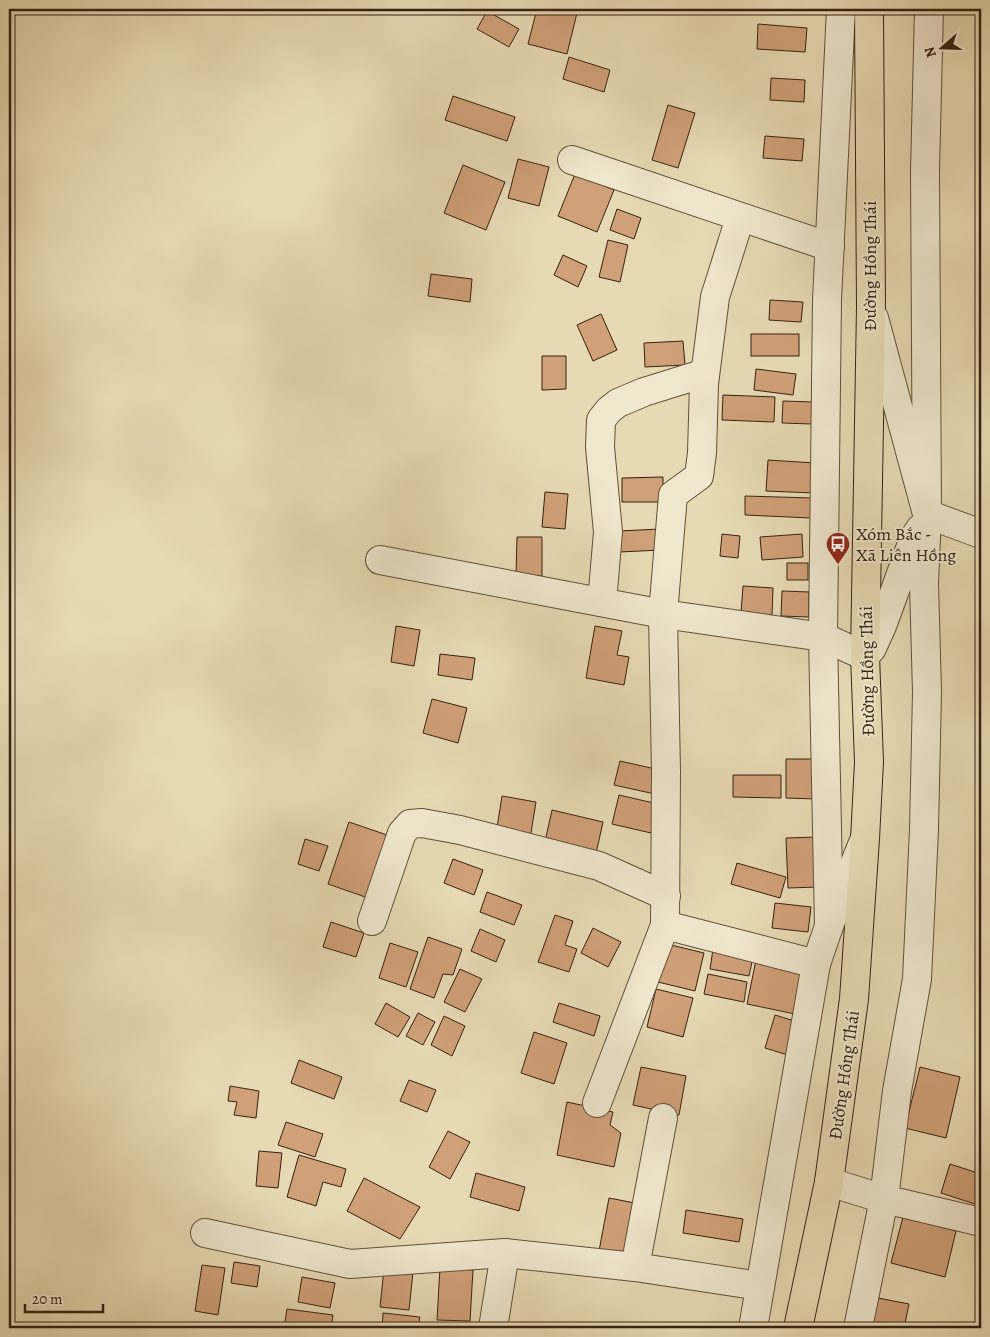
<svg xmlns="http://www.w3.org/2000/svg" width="990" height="1337" font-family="Alegreya,serif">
  <rect width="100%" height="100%" fill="#e7dab3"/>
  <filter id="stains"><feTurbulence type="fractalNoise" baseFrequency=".004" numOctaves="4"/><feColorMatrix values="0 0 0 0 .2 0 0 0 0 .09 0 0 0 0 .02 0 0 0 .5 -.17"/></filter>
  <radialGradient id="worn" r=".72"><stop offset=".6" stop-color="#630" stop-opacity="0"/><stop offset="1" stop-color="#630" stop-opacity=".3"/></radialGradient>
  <g fill="#d0a078" stroke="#342212">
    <polygon points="537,9 560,9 577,13 567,54 528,44"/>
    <polygon points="487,11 519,29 509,47 477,29"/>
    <polygon points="758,24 807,28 805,52 757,49"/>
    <polygon points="569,57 610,70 604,92 563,79"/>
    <polygon points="771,78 805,80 804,102 770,100"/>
    <polygon points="453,96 515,117 507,141 445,120"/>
    <polygon points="668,105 695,113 678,168 652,160"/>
    <polygon points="765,136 804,139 802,161 763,158"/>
    <polygon points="518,159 549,167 539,206 508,198"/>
    <polygon points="463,165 505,182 486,230 444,213"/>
    <polygon points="575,174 614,190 597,232 558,216"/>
    <polygon points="617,209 641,218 634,239 610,230"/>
    <polygon points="608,240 628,245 620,282 599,277"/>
    <polygon points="563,255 587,266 578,287 554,275"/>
    <polygon points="431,274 472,279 470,302 428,296"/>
    <polygon points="770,300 803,302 801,322 769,320"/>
    <polygon points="601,314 617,350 593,361 577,325"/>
    <rect x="751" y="334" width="48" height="22"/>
    <polygon points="683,341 685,365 645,367 644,343"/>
    <polygon points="542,356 566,356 566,389 542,390"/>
    <polygon points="756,369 796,374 793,395 754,390"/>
    <polygon points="723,395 775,397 774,422 722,420"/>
    <polygon points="783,401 813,402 812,424 782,423"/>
    <polygon points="768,460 815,463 814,493 766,491"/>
    <polygon points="663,477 663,502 622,502 622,478"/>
    <polygon points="545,492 568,494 565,529 542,527"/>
    <polygon points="745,496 812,498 811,518 745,515"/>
    <polygon points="660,529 661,550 620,552 619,531"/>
    <polygon points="722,534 740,536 738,558 720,556"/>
    <polygon points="802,534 803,557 762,560 760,537"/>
    <polygon points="517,537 542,537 542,576 516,576"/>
    <rect x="787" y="563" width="21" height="17"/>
    <polygon points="743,586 773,588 772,615 741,613"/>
    <polygon points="782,591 809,592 809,617 781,616"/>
    <polygon points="396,626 420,630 414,666 391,662"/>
    <polygon points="595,626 622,631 617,655 629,657 624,685 586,678"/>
    <polygon points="440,654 475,658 472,680 438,675"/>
    <polygon points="432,699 467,708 458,743 423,733"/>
    <polygon points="786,759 817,759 816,799 786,798"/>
    <polygon points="620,761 660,770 655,794 614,785"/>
    <polygon points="733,775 781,775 781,798 733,797"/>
    <polygon points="619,795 658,804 651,833 612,824"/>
    <polygon points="502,796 536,802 530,839 496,834"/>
    <polygon points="552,810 603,822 595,858 544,846"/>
    <polygon points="349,822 393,837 371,899 328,884"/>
    <polygon points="816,837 818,887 788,888 786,838"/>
    <polygon points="305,839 328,846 319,871 298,864"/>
    <polygon points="453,859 483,870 474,895 444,883"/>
    <polygon points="737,863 786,877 780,898 731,884"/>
    <polygon points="487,892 522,905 514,925 480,912"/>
    <polygon points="775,903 811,907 808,932 772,928"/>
    <polygon points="555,915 573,921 565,945 577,949 569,972 538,962"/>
    <polygon points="331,922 364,933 356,957 323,947"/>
    <polygon points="593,928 621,942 608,967 581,953"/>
    <polygon points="480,929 505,940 496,962 471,951"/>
    <polygon points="428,937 462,949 453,975 443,974 434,998 410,989"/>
    <polygon points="390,943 418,952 406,987 379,978"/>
    <polygon points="667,944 704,953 695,991 658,982"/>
    <polygon points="713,949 753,957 749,976 710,969"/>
    <polygon points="756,960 808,970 800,1015 747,1004"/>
    <polygon points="460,969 482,979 465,1012 444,1002"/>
    <polygon points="708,974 747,982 744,1002 704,994"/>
    <polygon points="656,989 693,998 683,1037 647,1027"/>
    <polygon points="386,1003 410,1017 398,1037 375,1024"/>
    <polygon points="559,1003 600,1016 594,1036 553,1022"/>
    <polygon points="418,1013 435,1022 423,1045 406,1036"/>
    <polygon points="775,1015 801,1023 791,1056 765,1048"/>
    <polygon points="444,1016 465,1026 452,1056 431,1045"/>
    <polygon points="534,1032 567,1043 554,1084 521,1073"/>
    <polygon points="299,1060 342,1077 334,1099 291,1083"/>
    <polygon points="641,1067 686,1076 679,1115 633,1105"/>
    <polygon points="920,1067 960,1077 946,1138 905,1128"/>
    <polygon points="409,1080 436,1090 427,1112 400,1101"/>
    <polygon points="230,1086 259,1091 256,1118 234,1115 237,1102 228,1101"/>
    <polygon points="567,1102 613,1112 610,1125 621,1133 614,1167 557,1155"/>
    <polygon points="286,1122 323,1134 315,1157 278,1145"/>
    <polygon points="448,1131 470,1142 450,1179 429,1167"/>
    <polygon points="259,1151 282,1153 278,1188 256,1186"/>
    <polygon points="299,1155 346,1169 341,1187 323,1182 316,1206 287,1197"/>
    <polygon points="950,1164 981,1174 981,1206 941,1193"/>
    <polygon points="476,1173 525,1187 519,1211 470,1197"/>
    <polygon points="364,1178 420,1207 400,1239 347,1211"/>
    <polygon points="609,1198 635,1203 626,1256 599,1251"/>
    <polygon points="686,1210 743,1219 739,1242 683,1233"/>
    <polygon points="903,1217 956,1231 945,1277 891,1263"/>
    <polygon points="234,1262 260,1266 257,1287 231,1283"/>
    <polygon points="202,1265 225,1268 218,1315 195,1311"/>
    <polygon points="440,1268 473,1270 470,1321 437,1320"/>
    <polygon points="384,1269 413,1272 409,1310 380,1307"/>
    <polygon points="302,1277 335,1283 330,1308 298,1302"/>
    <polygon points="878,1298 909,1304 904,1328 872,1328"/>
    <polygon points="287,1309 333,1315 331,1328 284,1328"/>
    <polygon points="383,1313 420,1317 418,1328 382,1328"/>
  </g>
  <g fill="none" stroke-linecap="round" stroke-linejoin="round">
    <defs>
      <g id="minor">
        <polyline points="929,9 925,171 927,514 981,534"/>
        <polyline points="572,160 830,247"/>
        <polyline points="380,560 663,614 823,637 865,656 872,648 882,626 914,538 920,529"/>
        <polyline points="602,602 608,532 600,447 601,420 609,410 618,403 644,392 705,373"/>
        <polyline points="372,921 402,833 410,824 422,823 460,830 599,866 666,896"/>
        <polyline points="665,925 816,964 829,926 863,843"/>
        <polyline points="829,926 823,637 827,300 841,9"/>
        <polyline points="597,1103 665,925 666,772 663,614 673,495 699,476 702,453 704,384 715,297 740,218"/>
        <polyline points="829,1182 884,1199 981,1222"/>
        <polyline points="205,1233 350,1264 505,1253 635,1267 760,1286"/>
        <polyline points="635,1267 663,1118"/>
        <polyline points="493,1328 505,1253"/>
        <polyline points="753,1328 816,964"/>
        <polyline points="858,1328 884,1199 897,1091 917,979 924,830 927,692 924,584 927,514 874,318"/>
      </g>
      <polyline id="major" points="798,1328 829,1182 854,999 865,839 869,762 865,656 871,307 869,9"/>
    </defs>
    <use href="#minor" stroke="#61503a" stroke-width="30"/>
    <use href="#major" stroke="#342212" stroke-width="30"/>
    <use href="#minor" stroke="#efe7ce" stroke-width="28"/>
    <use href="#major" stroke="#e7dab3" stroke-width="28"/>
  </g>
  <defs>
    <symbol id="bus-pin" viewBox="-11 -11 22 30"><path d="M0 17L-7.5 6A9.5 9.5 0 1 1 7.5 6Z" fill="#8f2418" stroke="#efe7ce"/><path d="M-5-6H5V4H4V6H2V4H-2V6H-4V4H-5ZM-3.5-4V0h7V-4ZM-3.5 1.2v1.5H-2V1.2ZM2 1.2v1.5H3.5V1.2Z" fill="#fff"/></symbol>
  </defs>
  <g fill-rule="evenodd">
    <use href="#bus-pin" x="824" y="530" width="28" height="38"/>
  </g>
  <g text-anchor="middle" stroke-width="4" stroke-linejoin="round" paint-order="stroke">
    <g font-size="18" fill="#342212" stroke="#efe7ce">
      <text transform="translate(870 266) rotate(-90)" y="6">Đường Hồng Thái</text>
      <text transform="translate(867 671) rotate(-91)" y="6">Đường Hồng Thái</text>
      <text transform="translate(844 1075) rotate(-82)" y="6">Đường Hồng Thái</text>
    </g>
    <g font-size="18" fill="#342212" stroke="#efe7ce" text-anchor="start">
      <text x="856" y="540">Xóm Bắc -<tspan x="856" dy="21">Xã Liên Hồng</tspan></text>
    </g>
  </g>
  <rect width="990" height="1337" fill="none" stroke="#e7dab3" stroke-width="30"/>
  <rect x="10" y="10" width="970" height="1317" fill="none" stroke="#342212" stroke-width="2.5"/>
  <rect x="15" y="15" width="960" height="1307" fill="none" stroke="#342212"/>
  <g transform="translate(942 48) rotate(250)" stroke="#efe7ce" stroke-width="4" paint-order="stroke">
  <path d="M0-4L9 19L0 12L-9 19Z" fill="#342212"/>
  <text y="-8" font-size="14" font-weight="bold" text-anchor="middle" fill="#342212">N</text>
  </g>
  <path d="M25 1304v8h78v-8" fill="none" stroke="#342212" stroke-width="2.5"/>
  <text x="32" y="1304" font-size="15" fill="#342212" stroke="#efe7ce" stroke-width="4" paint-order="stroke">20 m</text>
  <rect width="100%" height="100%" filter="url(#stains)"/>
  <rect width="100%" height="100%" fill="url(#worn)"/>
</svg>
